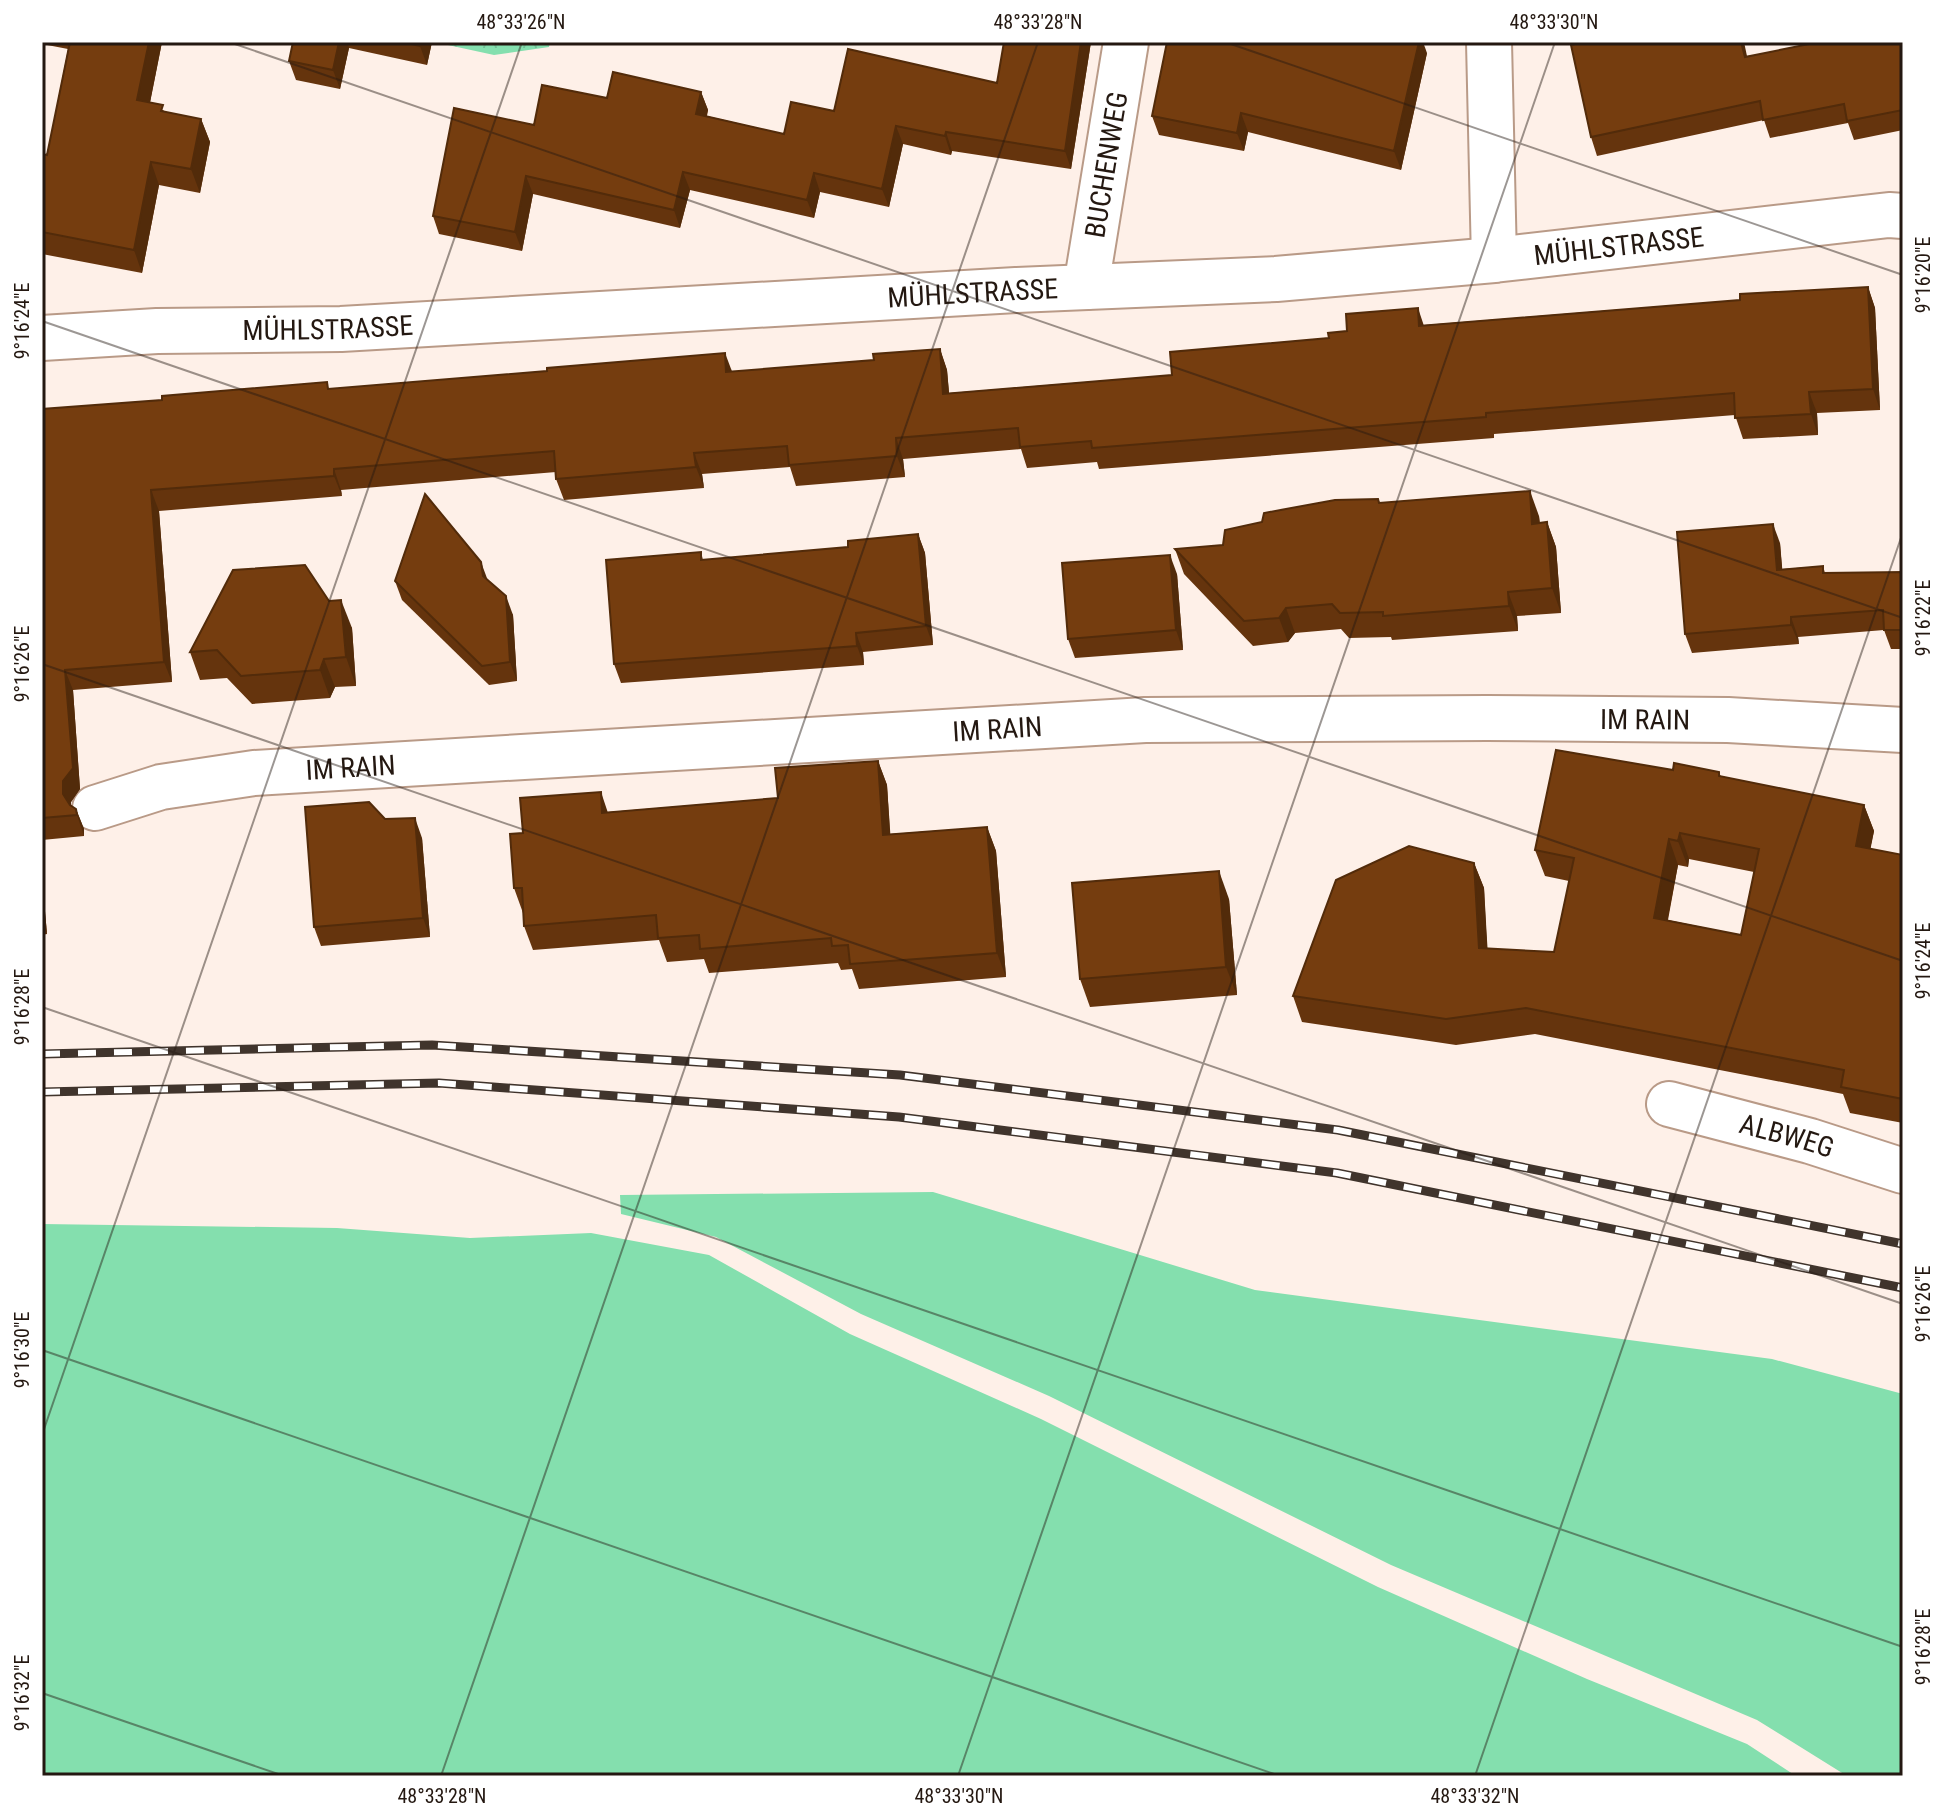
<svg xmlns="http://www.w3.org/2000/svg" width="1945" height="1818" font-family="'Roboto Condensed',sans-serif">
  <defs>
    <pattern id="park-crowns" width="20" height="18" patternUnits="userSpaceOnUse" patternTransform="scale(2)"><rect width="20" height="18" fill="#84dfae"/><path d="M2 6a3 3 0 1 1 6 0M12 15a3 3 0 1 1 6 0" fill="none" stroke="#72bf95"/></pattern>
  </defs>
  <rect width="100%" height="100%" fill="#fef0e8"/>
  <g fill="#84dfae">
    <polygon points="933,1192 1255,1290 1772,1359 1903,1394 1903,1776 1847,1776 1757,1720 1391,1565 1049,1396 861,1314 716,1237 621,1214 620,1195"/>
    <polygon points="42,1224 337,1228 470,1238 591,1233 709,1255 850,1334 1041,1419 1378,1587 1587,1679 1747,1744 1796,1776 42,1776"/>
  </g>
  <polygon fill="url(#park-crowns)" points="434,42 550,42 549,47 494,55"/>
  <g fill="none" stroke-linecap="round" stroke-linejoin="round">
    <defs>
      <g id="minor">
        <polyline points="1489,42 1494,260"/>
        <path id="s1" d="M 1086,287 L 1126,42"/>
        <path id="s2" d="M 42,338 L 157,331 L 341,329 L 1016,290 L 1276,279 L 1494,260 L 1889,215 L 1903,216"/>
        <path id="s3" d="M 95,808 L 161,787 L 254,773 L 1145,720 L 1487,718 L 1728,720 L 1903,730"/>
        <path id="s4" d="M 1669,1104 L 1810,1141 L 1903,1171"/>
      </g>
    </defs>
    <use href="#minor" stroke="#b99a87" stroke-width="48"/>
    <use href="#minor" stroke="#fff" stroke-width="44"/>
    <defs>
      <g id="rail">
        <polyline points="42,1054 432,1045 900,1075 1338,1130 1903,1244"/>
        <polyline points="42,1092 439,1083 899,1117 1337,1173 1903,1288"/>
      </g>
    </defs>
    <use href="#rail" stroke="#40342c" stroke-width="9"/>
    <use href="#rail" stroke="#fff" stroke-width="6" stroke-dasharray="18" stroke-linecap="butt"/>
  </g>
  <g fill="#65340d" fill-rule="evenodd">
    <polygon points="42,42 162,42 150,102 166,112 201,119 210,142 200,193 159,185 142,273 42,254 42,154 47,155 68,49 42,44"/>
    <polygon points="293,42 432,42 427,65 349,48 340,89 296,80 289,61"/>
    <polygon points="1004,42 1091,42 1071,169 952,151 951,155 903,144 889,207 820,192 814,218 690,190 680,228 533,194 522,251 439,234 433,216 534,125 701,92 708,110 707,116 784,134 834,111 997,83"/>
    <polygon points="1903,42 1903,130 1854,140 1848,123 1770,138 1764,120 1597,156 1591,137 1747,56"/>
    <polygon points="1427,53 1401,170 1248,132 1244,151 1159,135 1152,116"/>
    <polygon points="1868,287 1875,308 1880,410 1817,413 1818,435 1743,439 1735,415 1494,434 1494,438 1099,469 1097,462 1027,468 1021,449 903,459 905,477 796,486 790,467 702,474 704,488 564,500 556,479 556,472 341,490 342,496 159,511 172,682 73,690 80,789 71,802 71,806 76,809 84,829 84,836 42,840 42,409 329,389 732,372 874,360 940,349 947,370 949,393 1172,375 1329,338 1424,325 1740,300"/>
    <polygon points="1378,499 1380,503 1539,516 1540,523 1547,522 1556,547 1561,613 1517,616 1518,631 1392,640 1391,637 1349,638 1341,629 1295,633 1288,642 1253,646 1184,574 1175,549 1223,545"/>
    <polygon points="918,534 925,553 933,645 863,652 864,665 621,683 614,664 701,552 703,560 848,547"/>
    <polygon points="1780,543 1782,569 1823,566 1825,573 1903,572 1903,649 1891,649 1884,630 1798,637 1799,644 1692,653 1685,634"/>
    <polygon points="1177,574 1183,650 1075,658 1068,639"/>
    <polygon points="488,580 513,615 517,681 489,685 402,600 395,581"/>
    <polygon points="329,601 352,628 356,686 335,687 330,698 252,704 227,678 200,680 190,652"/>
    <polygon points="878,761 887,785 890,834 987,827 996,851 1006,977 859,989 852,969 841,970 838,963 709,973 704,959 667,962 659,940 533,950 524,926 523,913 514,888 523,833 608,812 778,798"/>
    <path d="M 1673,770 L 1719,772 L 1721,777 L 1864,805 L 1874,831 L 1870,849 L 1903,855 L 1903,1123 L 1850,1113 L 1843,1094 L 1535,1034 L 1456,1045 L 1302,1022 L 1293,996 L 1474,863 L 1484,888 L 1487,949 L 1554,952 L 1569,881 L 1545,876 L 1535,850 ZM 1689,859 L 1754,872 L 1741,935 L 1668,920 L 1678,865 L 1688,867 Z"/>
    <polygon points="385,819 422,838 430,937 321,946 314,927"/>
    <polygon points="42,878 47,934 42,935"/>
    <polygon points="1229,899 1237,995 1090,1007 1080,979"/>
  </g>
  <g fill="#522b0a">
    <polygon points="149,42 162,42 146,123 137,100"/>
    <polygon points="339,42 347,42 349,48 340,89 333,70"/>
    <polygon points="421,42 432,42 427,65 420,46"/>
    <polygon points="1081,42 1091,42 1071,169 1065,151"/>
    <polygon points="1419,42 1423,42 1427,53 1401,170 1394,151"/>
    <polygon points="1741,42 1744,42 1751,75 1745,57"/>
    <polygon points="701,92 708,110 702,132 696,114"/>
    <polygon points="1241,113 1248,132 1244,151 1237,133"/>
    <polygon points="201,119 210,142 200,193 191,169"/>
    <polygon points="896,126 903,144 889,207 882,189"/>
    <polygon points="946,132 952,151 951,155 945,136"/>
    <polygon points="151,162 159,185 142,273 134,250"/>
    <polygon points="683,172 690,190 680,228 674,210"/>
    <polygon points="814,173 820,192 814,218 807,200"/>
    <polygon points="526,176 533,194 522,251 515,232"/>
    <polygon points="1868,287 1875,308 1880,410 1873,389"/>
    <polygon points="1418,308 1425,329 1419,326"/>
    <polygon points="940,349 947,370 951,415 943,394"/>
    <polygon points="725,353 733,374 726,372"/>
    <polygon points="1809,392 1817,413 1818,435 1811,414"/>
    <polygon points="896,438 903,459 905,477 897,456"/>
    <polygon points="694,453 702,474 704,488 696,467"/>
    <polygon points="334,469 341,490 342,496 334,476"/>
    <polygon points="151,490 159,511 172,682 164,662"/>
    <polygon points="1530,491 1539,516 1541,548 1532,524"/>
    <polygon points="1547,522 1556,547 1561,613 1552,588"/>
    <polygon points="1773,524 1780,543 1784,589 1777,570"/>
    <polygon points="918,534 925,553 933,645 926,626"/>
    <polygon points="1170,555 1177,574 1183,650 1176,630"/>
    <polygon points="481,562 488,581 483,576"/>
    <polygon points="1508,592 1517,616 1518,631 1509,606"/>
    <polygon points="506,596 513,615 517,681 510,662"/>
    <polygon points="341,600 352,628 356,686 346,657"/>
    <polygon points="1286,608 1295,633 1288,642 1279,618"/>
    <polygon points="1791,617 1798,637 1799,644 1791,625"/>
    <polygon points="856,633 863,652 864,665 857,646"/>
    <polygon points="324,659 335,687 330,698 320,670"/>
    <polygon points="65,670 73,690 80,789 71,802 71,815 63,794"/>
    <polygon points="878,761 887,785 892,859 883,835"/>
    <polygon points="601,792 609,816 602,813"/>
    <polygon points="1864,805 1874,831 1866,872 1856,846"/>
    <polygon points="76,809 84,829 84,836 77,815"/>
    <polygon points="415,818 422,838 430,937 423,918"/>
    <polygon points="987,827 996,851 1006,977 997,953"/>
    <polygon points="1680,833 1689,859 1688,867 1678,841"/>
    <polygon points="1669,839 1678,865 1663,943 1654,918"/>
    <polygon points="1474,863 1484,888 1489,974 1479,948"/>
    <polygon points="1219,871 1229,899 1237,995 1226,967"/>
    <polygon points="42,878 47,934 42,922"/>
  </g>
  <g fill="#753d0f" stroke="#522b0a" stroke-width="2" fill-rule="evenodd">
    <polygon points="70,42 149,42 137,100 163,105 161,111 201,119 191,169 151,162 134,250 42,232 42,154 47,155"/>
    <polygon points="293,42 339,42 333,70 289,61"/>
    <polygon points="403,42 421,42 420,46"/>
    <polygon points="1004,42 1081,42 1065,151 946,132 945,136 896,126 882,189 814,173 807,200 683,172 674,210 526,176 515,232 433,216 454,108 534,125 542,85 607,98 613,72 701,92 696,114 784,134 791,102 834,111 848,49 997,83"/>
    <polygon points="1167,42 1419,42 1394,151 1241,113 1237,133 1152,116"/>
    <polygon points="1584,42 1741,42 1745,57 1819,42 1903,42 1903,110 1847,121 1844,104 1763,120 1760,101 1591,137 1571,45"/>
    <polygon points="1868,287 1873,389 1809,392 1811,414 1735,418 1734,393 1486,413 1486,417 1092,448 1091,441 1020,447 1018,428 896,438 897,456 789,465 787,446 694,453 696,467 556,479 554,451 334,469 334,476 151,490 164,662 65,670 73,768 63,781 63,794 70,805 76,809 77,815 42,818 42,409 162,400 162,396 327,382 328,389 547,371 547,368 725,353 726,372 874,360 873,354 940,349 943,394 1172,375 1170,352 1329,338 1328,333 1347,331 1346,314 1418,308 1419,326 1740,300 1740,294"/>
    <polygon points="1530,491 1532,524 1547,522 1552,588 1508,592 1509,606 1383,616 1383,612 1340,613 1332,604 1286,608 1279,618 1244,621 1175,549 1223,545 1225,530 1262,522 1264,513 1335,500 1378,499 1379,503"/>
    <polygon points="425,494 481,562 483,576 506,596 510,662 482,666 395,581"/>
    <polygon points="1773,524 1777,570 1823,566 1823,573 1903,572 1903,630 1884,630 1883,610 1791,617 1791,625 1685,634 1677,532"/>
    <polygon points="918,534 926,626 856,633 857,646 614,664 606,560 701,552 701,560 848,547 848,541"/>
    <polygon points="1170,555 1176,630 1068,639 1062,563"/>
    <polygon points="305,565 329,601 341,600 346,657 324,659 320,670 241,676 217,650 190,652 233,570"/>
    <path d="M 1556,750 L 1673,770 L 1674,763 L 1719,772 L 1719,776 L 1864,805 L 1856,846 L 1903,855 L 1903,1099 L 1841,1087 L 1844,1070 L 1526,1008 L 1446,1019 L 1293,996 L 1336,880 L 1409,846 L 1474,863 L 1479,948 L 1554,952 L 1574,858 L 1535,850 ZM 1680,833 L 1759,849 L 1741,935 L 1654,918 L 1669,839 L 1678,841 Z"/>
    <polygon points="878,761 883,835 987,827 997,953 850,964 848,945 832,946 831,938 700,949 699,935 658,938 656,915 524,926 522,888 514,888 510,834 523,833 520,798 601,792 602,813 778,798 775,768"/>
    <polygon points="369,802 385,819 415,818 423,918 314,927 305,807"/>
    <polygon points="1219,871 1226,967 1080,979 1072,883"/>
  </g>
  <path fill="none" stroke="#241811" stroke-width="2" stroke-opacity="0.45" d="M 229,42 L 1903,618M 1225,42 L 1903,275M 42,321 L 1903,961M 42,664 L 1903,1304M 42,1007 L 1903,1647M 42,1350 L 1280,1776M 42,1435 L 522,42M 42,1693 L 284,1776M 441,1776 L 1038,42M 958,1776 L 1555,42M 1475,1776 L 1903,532"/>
  <g text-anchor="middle" stroke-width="8" stroke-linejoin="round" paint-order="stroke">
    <g font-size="28" fill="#241811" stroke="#fff">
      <text dy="10" stroke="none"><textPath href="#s1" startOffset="124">BUCHENWEG</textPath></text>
      <text dy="10" stroke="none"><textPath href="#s2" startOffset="1580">MÜHLSTRASSE</textPath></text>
      <text dy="10" stroke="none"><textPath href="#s2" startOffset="932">MÜHLSTRASSE</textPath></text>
      <text dy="10" stroke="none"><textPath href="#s2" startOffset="286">MÜHLSTRASSE</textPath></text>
      <text dy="10" stroke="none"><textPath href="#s3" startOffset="1556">IM RAIN</textPath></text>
      <text dy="10" stroke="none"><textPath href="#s3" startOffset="908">IM RAIN</textPath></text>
      <text dy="10" stroke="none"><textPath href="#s3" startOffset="260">IM RAIN</textPath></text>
      <text dy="10" stroke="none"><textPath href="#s4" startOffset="122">ALBWEG</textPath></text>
    </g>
  </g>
  <rect width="1945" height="1818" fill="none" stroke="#ffffff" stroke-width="88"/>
  <rect x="44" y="44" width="1857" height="1730" fill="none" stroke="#241811" stroke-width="3"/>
  <g font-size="20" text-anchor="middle" fill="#241811">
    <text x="521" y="29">48°33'26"N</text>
    <text x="1038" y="29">48°33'28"N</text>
    <text x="1554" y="29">48°33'30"N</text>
    <text transform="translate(1923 275) rotate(-90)" y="7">9°16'20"E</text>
    <text transform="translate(22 321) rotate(-90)" y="7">9°16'24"E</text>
    <text transform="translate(1923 618) rotate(-90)" y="7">9°16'22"E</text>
    <text transform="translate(22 664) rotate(-90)" y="7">9°16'26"E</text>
    <text transform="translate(1923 961) rotate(-90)" y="7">9°16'24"E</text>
    <text transform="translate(22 1007) rotate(-90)" y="7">9°16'28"E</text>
    <text transform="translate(1923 1304) rotate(-90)" y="7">9°16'26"E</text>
    <text transform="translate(22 1350) rotate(-90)" y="7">9°16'30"E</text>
    <text transform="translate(1923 1647) rotate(-90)" y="7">9°16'28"E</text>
    <text transform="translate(22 1693) rotate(-90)" y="7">9°16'32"E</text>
    <text x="442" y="1803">48°33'28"N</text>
    <text x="959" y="1803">48°33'30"N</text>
    <text x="1475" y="1803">48°33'32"N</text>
  </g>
</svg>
